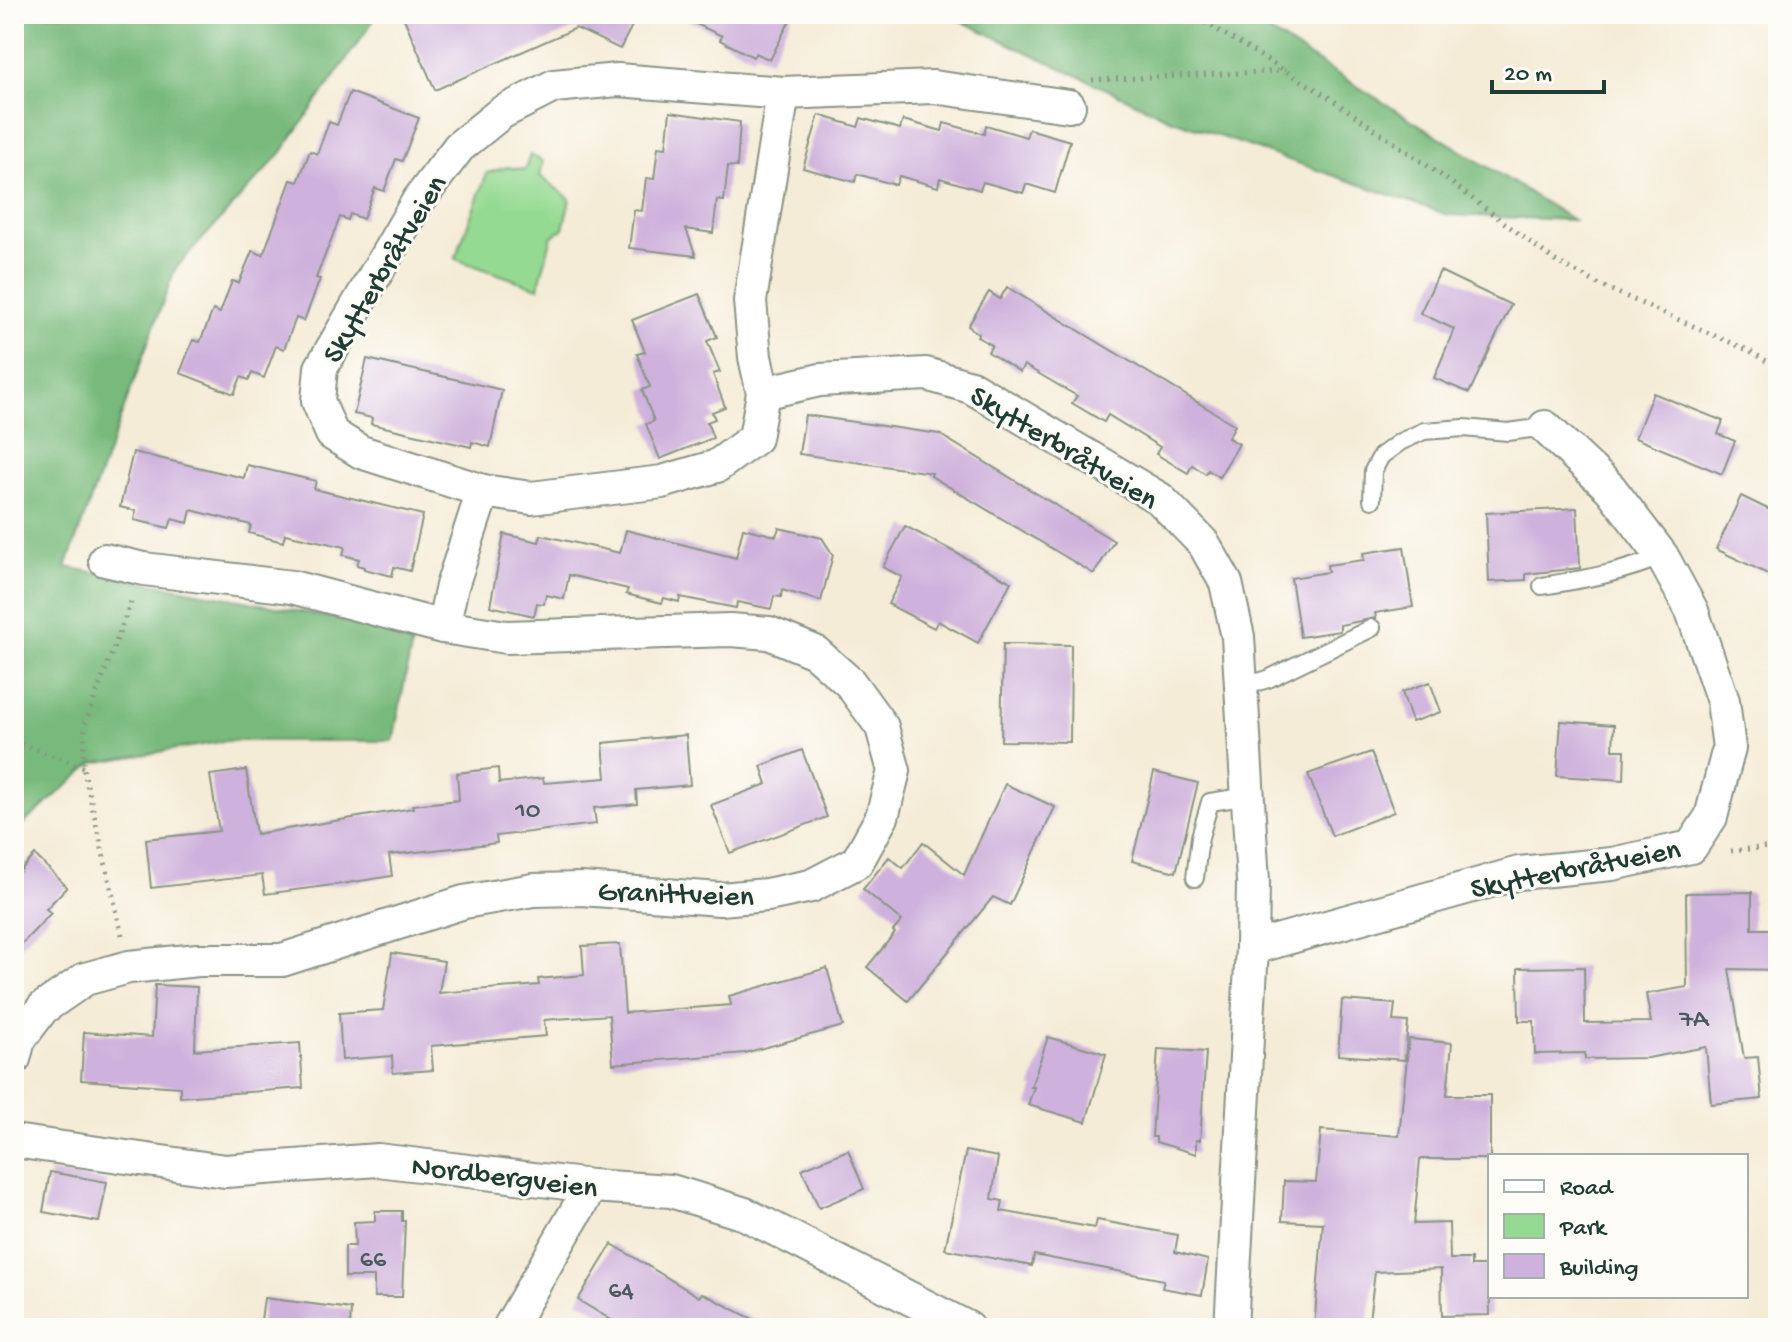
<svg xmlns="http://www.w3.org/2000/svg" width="1792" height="1342" font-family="'Gochi Hand',sans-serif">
  <rect width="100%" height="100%" fill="#fdfcf7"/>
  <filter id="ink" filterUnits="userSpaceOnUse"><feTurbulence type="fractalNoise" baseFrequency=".0125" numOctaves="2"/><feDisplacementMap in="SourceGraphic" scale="16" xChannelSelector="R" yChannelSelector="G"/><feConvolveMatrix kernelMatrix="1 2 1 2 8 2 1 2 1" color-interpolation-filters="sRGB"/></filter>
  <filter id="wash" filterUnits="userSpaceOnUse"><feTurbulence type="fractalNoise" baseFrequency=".006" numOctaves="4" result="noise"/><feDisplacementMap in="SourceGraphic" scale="32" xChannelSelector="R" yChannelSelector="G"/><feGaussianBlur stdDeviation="1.8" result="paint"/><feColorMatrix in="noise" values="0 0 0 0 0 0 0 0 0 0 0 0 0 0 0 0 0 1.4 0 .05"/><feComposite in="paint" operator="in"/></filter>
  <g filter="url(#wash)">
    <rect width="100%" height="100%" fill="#f5ecd7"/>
    <polygon fill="#95da92" stroke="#5a8c63" stroke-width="2" points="530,155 543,161 540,176 570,199 563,229 552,236 538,288 455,259 487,173 507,167 525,170"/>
    <g fill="#78ba7c" stroke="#4c7c58" stroke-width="2">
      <polygon points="14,14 378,14 281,153 175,269 66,567 414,633 393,741 226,741 93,763 14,832"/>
      <polygon points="946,14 1241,14 1573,220 1448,215 1170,119"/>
    </g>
    <g id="blocks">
      <g fill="#ceb1dc">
        <polygon points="402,14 638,14 620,49 576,28 435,90"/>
        <polygon points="675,14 793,14 770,60 756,53 753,57 720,40 722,36"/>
        <polygon points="350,92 419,118 402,161 396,159 384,191 375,188 363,219 350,214 348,220 340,217 316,278 320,279 304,321 296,318 284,349 276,346 264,378 252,373 249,380 241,377 234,394 180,373 193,340 200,342 213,310 220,313 232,281 239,283 252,251 263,255 291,180 298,182 310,151 317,154 329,122 337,125"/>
        <polygon points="670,112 740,122 737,167 728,166 724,201 717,200 713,233 686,229 696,256 629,248 634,210 642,211 646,178 654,179 658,147 666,148"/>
        <polygon points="819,115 858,127 861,118 900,129 903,120 942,131 944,123 984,134 986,125 1026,137 1029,129 1070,141 1055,193 1026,184 1023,193 983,182 980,190 940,178 938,187 899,176 896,185 857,174 855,182 803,168"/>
        <polygon points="1440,271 1511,305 1469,393 1434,378 1454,329 1420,313"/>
        <polygon points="1007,287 1235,425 1228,438 1239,444 1219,477 1208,470 1206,474 1192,465 1188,473 1156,454 1160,447 1108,415 1104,422 1072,403 1077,396 1024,365 1020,372 988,352 992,345 977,337 979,334 968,326 989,292 1000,299"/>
        <polygon points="699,294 717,337 707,341 720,372 713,374 725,407 712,412 715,419 707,422 713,438 660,459 646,424 654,421 642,390 650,387 637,354 645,352 632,320"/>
        <polygon points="367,359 502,390 490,447 472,442 471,447 371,424 372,418 354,414"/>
        <polygon points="1653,393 1723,421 1718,434 1735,441 1722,474 1635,438"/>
        <polygon points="805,415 939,434 1114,541 1094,574 931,476 932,473 799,454"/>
        <polygon points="133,452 244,478 247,465 316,481 314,489 423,515 410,571 394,567 392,576 364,569 364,567 357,565 359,559 343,555 345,547 285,534 283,542 249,533 251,525 191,510 188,523 172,519 169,528 134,520 136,511 120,507"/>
        <polygon points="1741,496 1778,514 1778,579 1716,549"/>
        <polygon points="1577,508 1580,568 1526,574 1526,580 1489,582 1486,513"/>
        <polygon points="905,526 1011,582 978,643 938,621 934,628 888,604 902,577 883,567"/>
        <polygon points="743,528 776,536 779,528 822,538 833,555 821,601 782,590 781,597 774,596 771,609 737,602 736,608 680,597 679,602 664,598 662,603 626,594 628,589 569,575 564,599 546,595 544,604 537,603 534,616 490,606 504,534 539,542 541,535 620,553 626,530 736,558"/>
        <polygon points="1404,547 1413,607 1375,613 1376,618 1340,625 1340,631 1300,637 1291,578 1328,572 1327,565 1364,560 1363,553"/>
        <polygon points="1003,644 1071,645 1070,742 1001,741"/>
        <polygon points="1430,682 1441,712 1412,722 1402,692"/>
        <polygon points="1561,721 1614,725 1613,750 1625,750 1624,780 1557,776"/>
        <polygon points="686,735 690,785 636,790 637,804 594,808 596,824 496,836 497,843 489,844 389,855 392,876 341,884 265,894 262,875 151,888 146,839 219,831 210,775 246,770 256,834 413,808 412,805 459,800 457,773 498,768 499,783 543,778 544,783 606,778 603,743"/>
        <polygon points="802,750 827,817 730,853 711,805 767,784 761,766"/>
        <polygon points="1371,752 1394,812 1332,836 1308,774"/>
        <polygon points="1154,772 1198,783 1176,872 1132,861"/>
        <polygon points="1005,784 1055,807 1010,905 993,897 908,1001 867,967 895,933 893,931 902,921 863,889 889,857 903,868 923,842 964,875"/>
        <polygon points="35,855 67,887 46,909 51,913 14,952 14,877"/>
        <polygon points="1752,892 1752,929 1778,929 1778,970 1729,969 1744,1058 1758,1057 1762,1099 1711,1104 1706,1047 1648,1058 1585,1059 1585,1053 1535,1054 1534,1021 1519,1021 1518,968 1584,967 1585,1023 1651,1022 1646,994 1687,987 1686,893"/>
        <polygon points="620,944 625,1013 731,1005 729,996 827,968 843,1026 745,1053 613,1064 609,1015 544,1020 546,1036 431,1046 433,1070 393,1073 392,1056 342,1060 339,1013 383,1010 392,953 444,961 439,993 539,985 538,979 584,975 582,946"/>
        <polygon points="155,985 197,987 195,1050 300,1043 303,1088 180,1097 180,1087 81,1080 84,1032 152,1037"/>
        <polygon points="1342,1000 1395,1004 1393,1021 1408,1022 1405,1060 1338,1055"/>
        <polygon points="1048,1037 1106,1054 1086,1122 1028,1105 1034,1087 1031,1087"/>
        <polygon points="1409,1039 1452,1043 1447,1095 1490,1095 1490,1159 1420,1159 1414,1224 1449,1223 1450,1259 1471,1259 1471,1266 1489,1266 1490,1315 1442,1316 1441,1269 1375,1272 1368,1328 1314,1328 1323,1223 1282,1221 1284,1181 1316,1182 1321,1130 1399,1136"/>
        <polygon points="1158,1049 1206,1052 1200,1140 1196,1140 1196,1154 1156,1142 1156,1137 1152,1137"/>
        <polygon points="848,1150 864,1189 819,1208 802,1169"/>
        <polygon points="966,1151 998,1157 992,1199 1003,1201 1001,1211 1095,1228 1097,1220 1178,1235 1175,1252 1208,1260 1202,1295 1162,1288 1164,1280 1034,1255 1032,1266 945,1249"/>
        <polygon points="50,1172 107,1182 99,1222 43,1212"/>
        <polygon points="375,1211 402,1211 402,1221 405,1221 402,1297 374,1297 374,1277 345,1277 345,1246 355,1246 354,1222 375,1221"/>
        <polygon points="612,1244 699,1297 702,1293 770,1328 625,1328 578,1300"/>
        <polygon points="264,1298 351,1309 350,1328 260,1328"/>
      </g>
    </g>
  </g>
  <g filter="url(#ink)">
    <use href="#blocks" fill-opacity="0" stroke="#8a9486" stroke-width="2"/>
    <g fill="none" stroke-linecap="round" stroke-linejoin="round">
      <defs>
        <g id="lane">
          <polyline points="1372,500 1373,471 1381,456 1400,442 1424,431 1464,428 1508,432 1545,427"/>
          <path d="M 1542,586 C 1584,579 1623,573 1662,556"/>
          <polyline points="1241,687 1268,679 1372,628"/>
          <polyline points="1195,878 1200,837 1210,802 1249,796"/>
        </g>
        <g id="street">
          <polyline points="783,93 750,301 755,357 763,393 755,438 717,466 662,482 531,498 483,491 361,452 332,434 318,401 321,368 418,201 459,147 501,113 554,86 618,80 783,93 933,87 1069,106"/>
          <polyline points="763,393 820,380 926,374 971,387 1160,499 1204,544 1226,583 1238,637 1253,882 1252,948 1231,1328"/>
          <polyline points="443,627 452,586 483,491"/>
          <polyline points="1252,948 1519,873 1612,864 1691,847 1711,817 1729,748 1723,701 1692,611 1662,556 1610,488 1545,427"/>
          <polyline points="14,1059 19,1040 43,1008 85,979 129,967 198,960 282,960 464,902 533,890 581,889 720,899 767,895 811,886 857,862 882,817 894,771 882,727 850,683 815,652 769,633 730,630 506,637 443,627 292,587 144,569 105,560"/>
          <polyline points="14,1141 225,1171 378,1160 591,1186 671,1191 745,1214 968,1328"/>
          <polyline points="509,1328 591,1186"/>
        </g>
      </defs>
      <use href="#lane" stroke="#8a9486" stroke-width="20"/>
      <use href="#street" stroke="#8a9486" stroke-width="36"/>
      <g stroke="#8a9486" stroke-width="5" stroke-dasharray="2 6" stroke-linecap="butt">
        <polyline points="1191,14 1327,96 1445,178 1554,260 1602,286 1750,351 1778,368"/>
        <polyline points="1092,80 1285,71"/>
        <polyline points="14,741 83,767"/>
        <polyline points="1731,851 1778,846"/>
        <polyline points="122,935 83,767 85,724 131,602"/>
      </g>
      <use href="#lane" stroke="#fff" stroke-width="16"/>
      <use href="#street" stroke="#fff" stroke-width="32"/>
    </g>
  </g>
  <g text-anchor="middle" stroke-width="6" stroke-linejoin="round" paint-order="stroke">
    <g font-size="26" fill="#4b5a5e">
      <text x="528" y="817">10</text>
      <text x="1694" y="1026">7A</text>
      <text x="373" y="1266">66</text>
      <text x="621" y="1297">64</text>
    </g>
    <g font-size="30" fill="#1f3d34" stroke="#fdfcf7">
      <text transform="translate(383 268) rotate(-59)" y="10">Skytterbråtveien</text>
      <text transform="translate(1065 446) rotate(31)" y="10">Skytterbråtveien</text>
      <text transform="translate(1575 867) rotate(-11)" y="10">Skytterbråtveien</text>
      <text transform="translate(676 892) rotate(2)" y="10">Granittveien</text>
      <text transform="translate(505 1175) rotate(7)" y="10">Nordbergveien</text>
    </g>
  </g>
  <rect width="1792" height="1342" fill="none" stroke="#fdfcf7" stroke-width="48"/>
  <rect x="1488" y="1154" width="260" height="144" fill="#fdfcf7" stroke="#a4b0a9" stroke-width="2"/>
  <rect x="1504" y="1180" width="40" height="12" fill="#ffffff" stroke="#a4b0a9" stroke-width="2"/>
  <text x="1560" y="1194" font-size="24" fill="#1f3d34">Road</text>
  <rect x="1504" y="1214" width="40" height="24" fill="#95da92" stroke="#a4b0a9" stroke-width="2"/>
  <text x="1560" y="1234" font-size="24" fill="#1f3d34">Park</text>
  <rect x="1504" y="1254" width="40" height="24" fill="#ceb1dc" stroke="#a4b0a9" stroke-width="2"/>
  <text x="1560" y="1274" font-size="24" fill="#1f3d34">Building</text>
  <path d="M1492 80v12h112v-12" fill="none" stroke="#1f3d34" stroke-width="4"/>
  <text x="1504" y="80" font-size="24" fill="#1f3d34" stroke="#fdfcf7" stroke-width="6" paint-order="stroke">20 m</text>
</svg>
